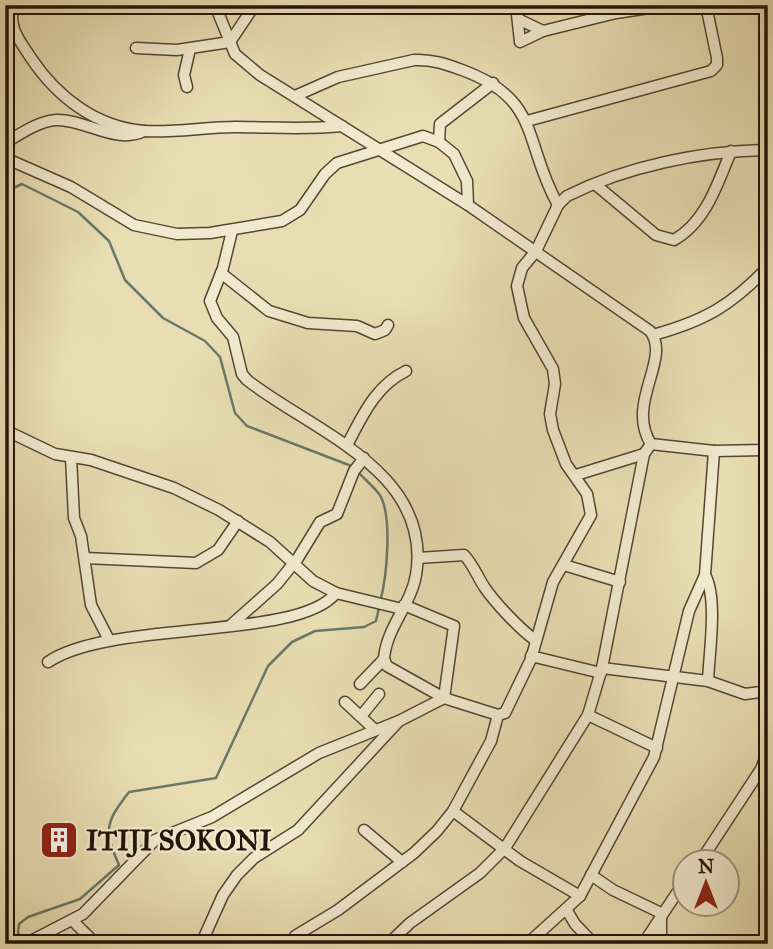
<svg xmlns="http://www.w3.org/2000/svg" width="773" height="949" font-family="'IM FELL Great Primer',serif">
  <rect width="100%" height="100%" fill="#e9deb3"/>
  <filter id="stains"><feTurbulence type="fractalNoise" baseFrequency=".00286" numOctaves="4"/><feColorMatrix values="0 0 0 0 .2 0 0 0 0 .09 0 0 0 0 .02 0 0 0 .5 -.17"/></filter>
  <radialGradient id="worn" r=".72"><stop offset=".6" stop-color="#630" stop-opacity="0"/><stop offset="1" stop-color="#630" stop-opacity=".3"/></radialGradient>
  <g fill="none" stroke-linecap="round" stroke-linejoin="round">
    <g stroke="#6a7969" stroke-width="2.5">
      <polyline points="5,192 22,184 78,212 109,241 125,280 163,318 205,341 220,357 235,413 247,426 354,467"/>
      <path d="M 358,472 C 365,480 376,488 381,497 C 392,519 387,577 380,602"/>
      <path d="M 24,941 L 18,933 L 19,924 L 28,917 L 80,899 L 119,865 C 103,829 106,822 129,792 L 216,778 L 268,666 L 292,642 L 315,631 L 364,627 L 376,621 L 379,608"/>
    </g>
    <defs>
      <g id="minor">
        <path d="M 14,5 C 7,27 20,41 31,58 C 57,97 96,127 144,131 C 174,133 205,127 235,127 C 271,127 306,130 342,126"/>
        <path d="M 215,5 L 235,54 L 260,75 L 468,205 L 650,331 C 672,359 625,403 651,444 L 714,451 L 768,450"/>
        <polyline points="516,5 520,42 543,31"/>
        <polyline points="591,18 604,5"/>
        <polyline points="518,19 543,31 616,13 669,5"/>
        <polyline points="136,48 177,50 230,42 254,6"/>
        <polyline points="187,87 184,75 190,49"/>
        <path d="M 295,96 L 338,77 L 414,60 C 431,59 446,64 462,70 C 542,99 523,143 558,205"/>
        <polyline points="527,121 711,71 717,65 717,58 706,5"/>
        <polyline points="439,142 440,124 493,83"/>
        <path d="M 5,143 C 20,134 39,121 56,120 C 85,119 116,145 144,131"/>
        <polyline points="5,158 71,187 134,225 177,234 210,233 282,221 300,210 325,174 337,163 423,136 439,142 454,154 467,181 468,205"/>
        <path d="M 596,185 L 656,235 L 674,240 C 706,222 718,183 731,151"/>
        <path d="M 232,231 L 223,268 L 210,301 L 217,318 L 233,337 L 242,374 L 247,380 C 312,431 433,471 416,575 C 411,605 386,628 384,659 L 387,666 L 444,698 L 454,626 L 404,605"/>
        <polyline points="221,273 269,311 308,323 357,326 375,334 385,330 388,325"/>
        <path d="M 653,335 C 704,321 731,306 768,267"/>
        <polyline points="5,430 55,454 91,460 174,488 219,510 270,542 313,581 336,593 402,609"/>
        <path d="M 347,445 C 362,417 375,386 406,371"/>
        <polyline points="71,457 74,518 81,536 91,605 109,640"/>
        <polyline points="576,475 644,454"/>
        <polyline points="85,558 196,563 218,550 238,521"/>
        <path d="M 418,558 L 464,555 C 473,564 478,578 485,588 C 496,604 520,629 535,640"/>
        <polyline points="564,565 620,582"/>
        <path d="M 705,575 C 718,598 709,654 708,681"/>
        <polyline points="232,624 277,584 298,558 320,522 337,514 354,471 364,458"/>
        <polyline points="531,656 601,673"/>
        <path d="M 48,662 C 112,619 298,641 336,593"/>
        <polyline points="602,668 708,681 745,694 768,691"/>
        <polyline points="360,684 384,659"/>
        <polyline points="345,702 374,729"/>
        <polyline points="362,715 379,694"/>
        <polyline points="588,715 657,748"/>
        <polyline points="453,811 520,861 580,896"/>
        <polyline points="364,830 402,862"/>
        <polyline points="700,862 761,769 768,751"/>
        <polyline points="591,875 613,890 661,913 661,944"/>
        <polyline points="566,909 575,924 594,944"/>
        <polyline points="73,921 96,944"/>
        <polyline points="295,936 338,910 414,853 437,831 453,811 491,741 498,715"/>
        <path d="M 25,944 L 83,914 L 155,840 L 212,817 L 319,753 L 399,721 L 444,698 L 498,715 L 505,713 L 531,659 L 553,582 L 591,515 L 587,494 L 566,464 L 553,430 L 550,414 L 555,384 L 553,369 L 524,318 L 517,286 L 522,268 L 536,251 L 558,205 L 567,196 C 627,166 701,151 768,150"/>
        <polyline points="201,944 223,895 237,875 254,858 298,830 397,723"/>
        <polyline points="388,944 410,923 480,873 505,848 588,715 602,668 644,454 651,444"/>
        <polyline points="527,944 580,896 654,757 689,611 705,575 714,451"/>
        <polyline points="643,944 686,879"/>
      </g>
    </defs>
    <use href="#minor" stroke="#564634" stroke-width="13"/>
    <use href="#minor" stroke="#f1eace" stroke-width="10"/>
  </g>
  <defs>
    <symbol id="building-square" viewBox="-11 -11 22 22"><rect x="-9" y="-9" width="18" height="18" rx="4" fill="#8f2418" stroke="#f1eace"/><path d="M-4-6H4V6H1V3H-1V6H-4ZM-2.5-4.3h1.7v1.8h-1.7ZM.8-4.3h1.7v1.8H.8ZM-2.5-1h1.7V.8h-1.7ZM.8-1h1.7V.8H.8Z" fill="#fff"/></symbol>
  </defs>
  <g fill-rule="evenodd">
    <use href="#building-square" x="37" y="818" width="44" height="44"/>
  </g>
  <g text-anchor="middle" stroke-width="5" stroke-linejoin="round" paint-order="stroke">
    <g font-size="28" font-weight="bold" fill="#251409" stroke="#f1eace" text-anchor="start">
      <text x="86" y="850">ITIJI SOKONI</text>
    </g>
  </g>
  <rect width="773" height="949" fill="none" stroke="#e9deb3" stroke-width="28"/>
  <rect x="7" y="7" width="759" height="935" fill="none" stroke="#251409" stroke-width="3.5"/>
  <rect x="14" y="14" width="745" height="921" fill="none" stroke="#251409" stroke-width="2"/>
  <g transform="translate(706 883)"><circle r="33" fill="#f1eace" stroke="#9f947f" stroke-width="2"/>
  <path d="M0-5L12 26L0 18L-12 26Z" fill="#8f2418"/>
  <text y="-10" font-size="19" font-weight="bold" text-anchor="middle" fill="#251409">N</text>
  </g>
  <rect width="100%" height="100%" filter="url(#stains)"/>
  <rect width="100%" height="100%" fill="url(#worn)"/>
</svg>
